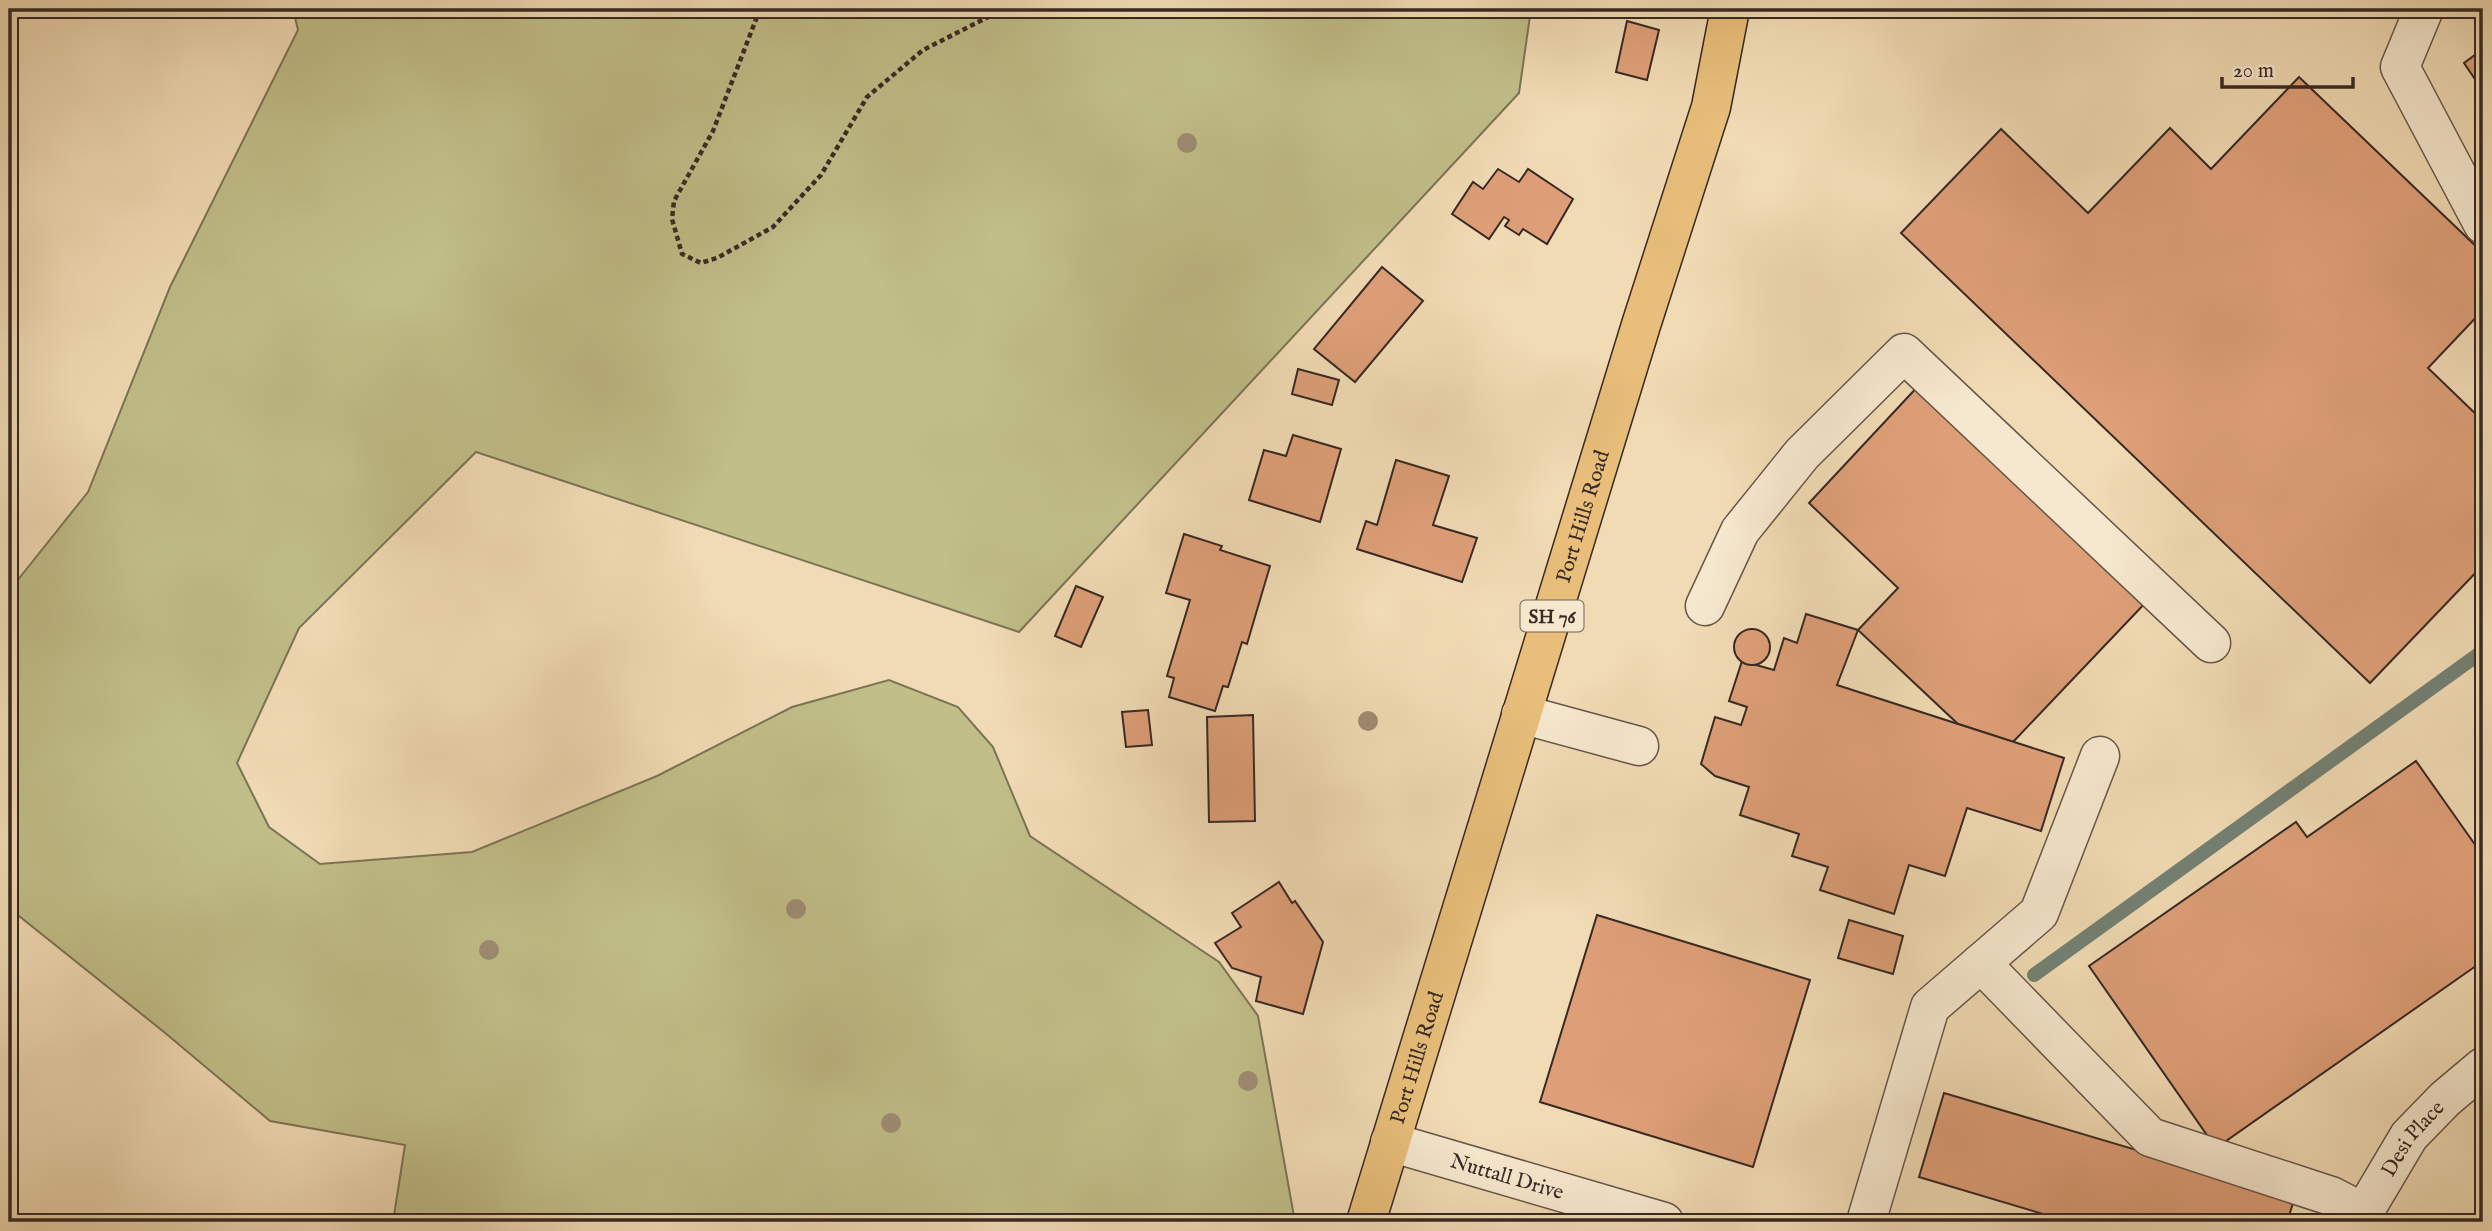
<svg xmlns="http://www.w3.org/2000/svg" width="2492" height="1231" font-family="'IM FELL English',serif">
  <rect width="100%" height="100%" fill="#f1dbb4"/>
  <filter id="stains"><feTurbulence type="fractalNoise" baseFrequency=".00286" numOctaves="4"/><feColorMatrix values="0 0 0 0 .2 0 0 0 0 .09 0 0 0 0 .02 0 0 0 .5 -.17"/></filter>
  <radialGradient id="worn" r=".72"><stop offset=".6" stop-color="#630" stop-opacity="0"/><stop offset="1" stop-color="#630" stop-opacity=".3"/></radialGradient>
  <polygon fill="#c1be89" stroke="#7c7456" stroke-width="2" points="293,9 1531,9 1519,93 1019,632 476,452 299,628 237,763 269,827 320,864 472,852 657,776 792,707 889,680 958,707 993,747 1030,836 1219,962 1258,1016 1295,1222 393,1222 405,1145 270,1121 164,1032 9,908 9,591 88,492 170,287 298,30"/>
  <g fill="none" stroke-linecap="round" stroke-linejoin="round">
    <polyline stroke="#738174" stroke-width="14" points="2034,975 2483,651"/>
  </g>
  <g fill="#de9f78" stroke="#372924" stroke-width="2">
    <polygon points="1627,21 1659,30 1647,80 1616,72"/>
    <polygon points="2483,49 2483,91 2464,63"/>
    <polygon points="2299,77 2483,253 2483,310 2428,368 2483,421 2483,565 2370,683 1901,233 2001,129 2088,213 2170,128 2211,169"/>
    <polygon points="1498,169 1519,182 1528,169 1573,199 1547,244 1523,229 1519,235 1505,226 1509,220 1504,217 1489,239 1452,214 1473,182 1483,189"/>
    <polygon points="1382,267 1423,301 1355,382 1314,349"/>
    <polygon points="1298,369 1339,380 1332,405 1292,394"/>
    <polygon points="1921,383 2149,599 2013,742 1958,724 1858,630 1898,588 1809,503"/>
    <polygon points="1293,435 1341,449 1320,522 1249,500 1264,450 1286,456"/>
    <polygon points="1396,460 1449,476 1433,525 1477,538 1462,582 1357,549 1366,521 1377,525"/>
    <polygon points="1184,534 1222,546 1220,550 1270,566 1247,644 1242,642 1228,687 1223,686 1215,711 1169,697 1174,678 1167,676 1190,600 1166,593"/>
    <polygon points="1076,586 1103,597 1081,647 1055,636"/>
    <polygon points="1806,614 1858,630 1837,685 2064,758 2041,831 1967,808 1945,876 1909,865 1894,914 1820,890 1828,867 1792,856 1799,834 1740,815 1749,787 1715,776 1701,764 1715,717 1741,725 1747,707 1729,701 1742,661 1774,670 1784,638 1797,643"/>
    <circle cx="1752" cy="647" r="18"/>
    <polygon points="1148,710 1152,745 1126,747 1122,712"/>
    <polygon points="1253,715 1255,821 1209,822 1207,717"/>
    <polygon points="2416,761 2476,846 2483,842 2483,961 2216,1148 2089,966 2296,822 2307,837"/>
    <polygon points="1279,882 1292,903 1295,901 1323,942 1303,1014 1256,1001 1261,977 1232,968 1215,943 1241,927 1232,913"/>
    <polygon points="1597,915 1810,980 1753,1167 1540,1102"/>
    <polygon points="1849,920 1903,936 1893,974 1838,958"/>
    <polygon points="1944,1093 2295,1197 2287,1222 2070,1222 1919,1177"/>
  </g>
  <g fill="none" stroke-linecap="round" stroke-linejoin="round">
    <defs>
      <g id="minor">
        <polyline points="2424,9 2400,67 2483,224"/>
        <polyline points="1705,606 1740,531 1802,454 1904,353 2211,643"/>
        <polyline points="1521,714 1639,746"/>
        <polyline points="1981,963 2150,1137 2331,1196 2362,1212"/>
        <path id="s1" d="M 1390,1142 L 1664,1222"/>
        <polyline points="1866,1222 1930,1007 2039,913 2100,756"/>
        <path id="s2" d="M 2358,1222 L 2409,1136 L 2445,1099 L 2483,1067"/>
      </g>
      <g id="highway">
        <path id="s3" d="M 1366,1222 L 1641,325 L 1711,107 L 1730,9"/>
      </g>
    </defs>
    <use href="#minor" stroke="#665648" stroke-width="41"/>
    <use href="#highway" stroke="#372924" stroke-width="41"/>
    <polyline stroke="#372924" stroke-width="4.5" stroke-dasharray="5 3.5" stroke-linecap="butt" points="760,9 713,131 674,201 672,219 682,254 701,263 717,258 773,227 821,175 867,97 923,50 1004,9"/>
    <use href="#minor" stroke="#f6e8ce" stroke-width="38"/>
    <use href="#highway" stroke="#e8be7a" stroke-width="38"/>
  </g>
  <g fill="#9e8d73">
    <circle cx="1187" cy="143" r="10"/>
    <circle cx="1368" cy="721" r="10"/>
    <circle cx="796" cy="909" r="10"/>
    <circle cx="489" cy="950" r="10"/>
    <circle cx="1248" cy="1081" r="10"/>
    <circle cx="891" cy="1123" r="10"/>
  </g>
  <g text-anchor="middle" stroke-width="6" stroke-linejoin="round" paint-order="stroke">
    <rect fill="#f6e8ce" stroke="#706257" stroke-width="2" x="1520.5" y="600.5" width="63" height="31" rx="5"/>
    <g font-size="19" font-weight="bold" fill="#372924">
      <text x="1552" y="623">SH 76</text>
    </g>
    <g font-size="21" fill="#372924" stroke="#f6e8ce">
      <text dy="7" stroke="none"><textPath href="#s3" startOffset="738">Port Hills Road</textPath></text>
      <text dy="7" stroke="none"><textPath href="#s3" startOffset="172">Port Hills Road</textPath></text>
      <text dy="7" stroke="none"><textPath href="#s2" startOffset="100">Desi Place</textPath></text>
      <text dy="7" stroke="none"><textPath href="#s1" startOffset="122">Nuttall Drive</textPath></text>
    </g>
  </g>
  <rect width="2492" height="1231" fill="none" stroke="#f1dbb4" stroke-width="35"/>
  <rect x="10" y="10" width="2471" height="1210" fill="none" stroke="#372924" stroke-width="3.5"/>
  <rect x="18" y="18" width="2457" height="1196" fill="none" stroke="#372924" stroke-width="2"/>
  <path d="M2222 77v10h131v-10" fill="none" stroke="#372924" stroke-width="3.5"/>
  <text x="2233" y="77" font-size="21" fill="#372924" stroke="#f6e8ce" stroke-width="5" paint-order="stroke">20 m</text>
  <rect width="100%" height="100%" filter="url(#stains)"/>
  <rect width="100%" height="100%" fill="url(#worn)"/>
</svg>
